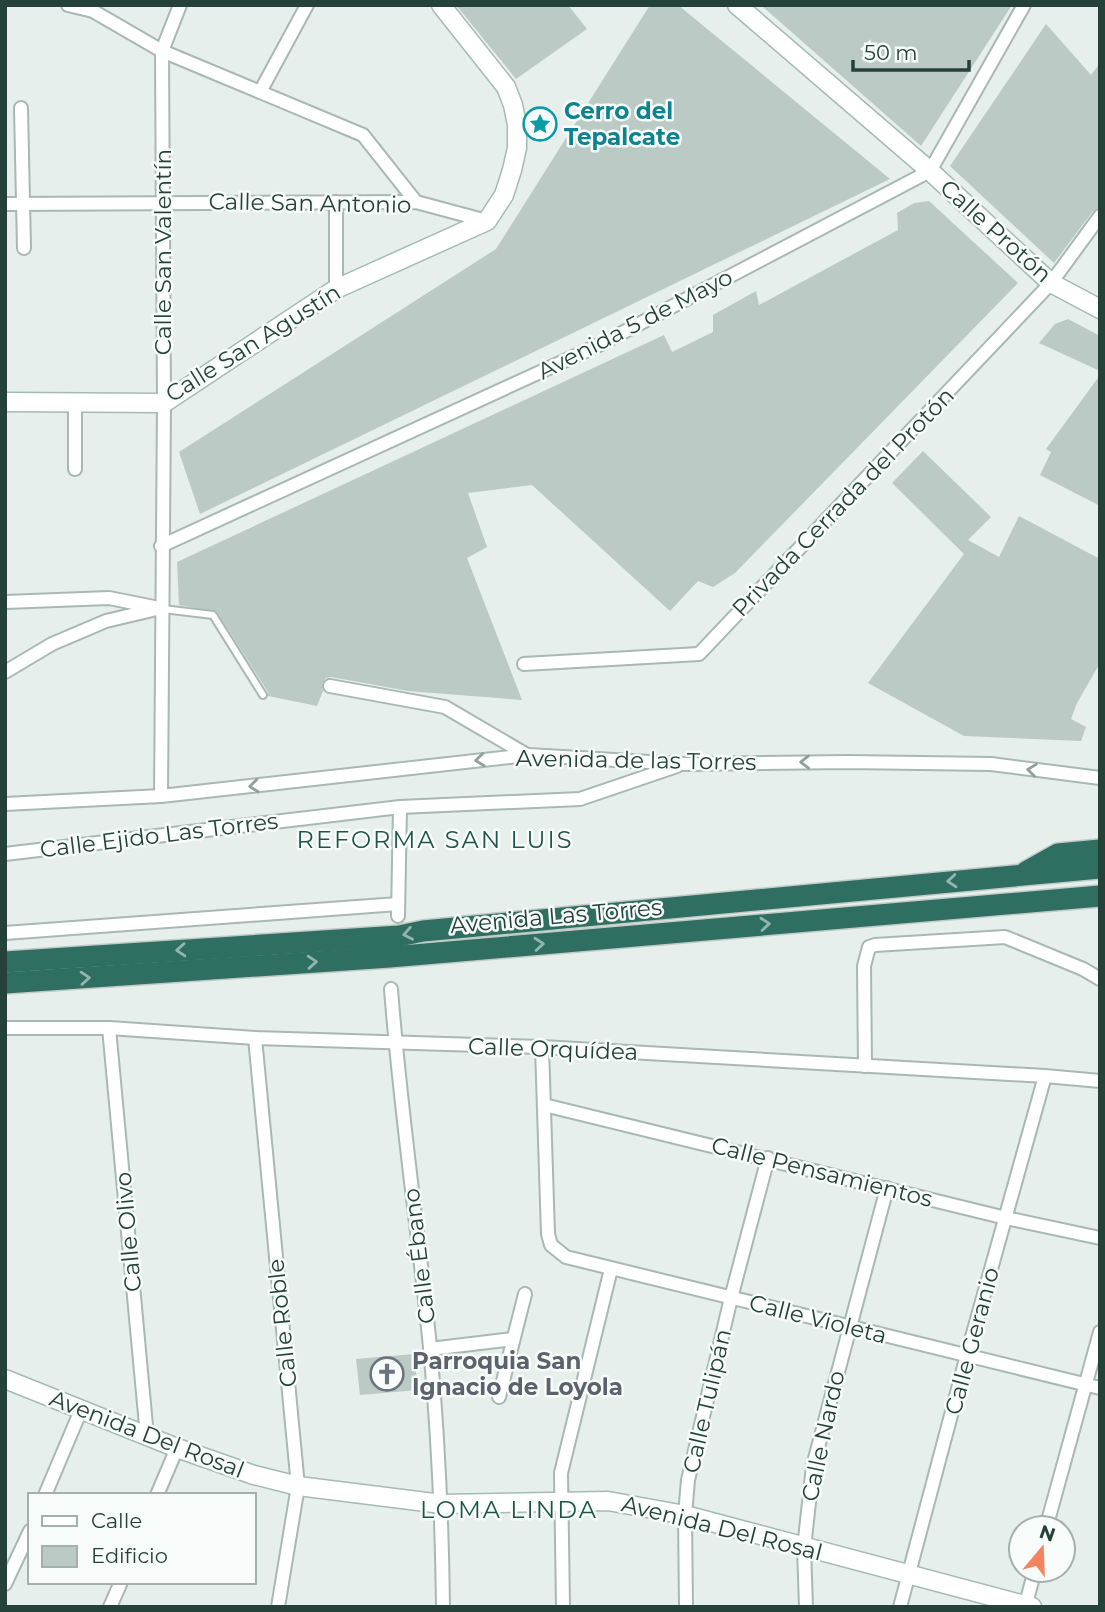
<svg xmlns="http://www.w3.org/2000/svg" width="1105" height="1612" font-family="Montserrat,sans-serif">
  <rect width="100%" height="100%" fill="#e6efeb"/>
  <g fill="#bbcac4">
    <polygon points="456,5 568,5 587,29 516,79"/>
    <polygon points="650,5 678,5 890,179 200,514 179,452 496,249"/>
    <polygon points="761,5 1012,5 921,146"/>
    <polygon points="1046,24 1091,75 1100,63 1100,207 1093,211 1054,263 950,166"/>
    <polygon points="929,201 1018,283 735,573 713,587 698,581 670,611 532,485 468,493 487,547 467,558 522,700 408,691 331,677 326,678 322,684 323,691 317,706 268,696 268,692 217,612 179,605 177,562 664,335 672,352 713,332 713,315 756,291 759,305 898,230 897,213 914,203"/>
    <polygon points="1068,319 1100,336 1100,371 1039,343 1055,324"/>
    <polygon points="1100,375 1100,506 1040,475 1051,452 1046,449"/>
    <polygon points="923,451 991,517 968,540 999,557 1019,516 1100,559 1100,663 1077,703 1071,719 1086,727 1081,741 964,736 868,683 964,554 892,483"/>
    <polygon points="414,1354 418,1390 360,1395 356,1359"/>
  </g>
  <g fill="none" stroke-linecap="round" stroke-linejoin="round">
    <defs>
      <polyline id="lane" points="163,609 213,615 263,695"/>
      <g id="street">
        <polyline points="68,5 93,11 162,51 363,135 416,202"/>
        <polyline points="260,92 307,5"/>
        <polyline points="21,108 24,248"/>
        <polyline points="336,202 336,289"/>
        <polyline points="5,204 416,202 487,221"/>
        <polyline points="75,469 75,402"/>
        <polyline points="161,546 599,345 930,171 1024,5"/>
        <polyline points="5,602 109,598 154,607"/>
        <polyline points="524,664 699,654 1051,283 1100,216"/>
        <polyline points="5,672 52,644 106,621 161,608"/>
        <polyline points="330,686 445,707 527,755"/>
        <polyline points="161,796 164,403 162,51 180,5"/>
        <polyline points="5,804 161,796 528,755 684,764 848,762 991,764 1100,778"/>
        <polyline points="5,854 400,807 580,799 677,766"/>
        <polyline points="398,916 400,807"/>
        <polyline points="5,933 398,904"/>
        <path d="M 391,989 C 400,1109 418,1228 430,1347 C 438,1434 442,1520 443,1607"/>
        <polyline points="5,1028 109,1028 255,1038 542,1047 1045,1076 1100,1081"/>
        <polyline points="109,1028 147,1436"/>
        <polyline points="255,1038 298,1486 278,1607"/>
        <polyline points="542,1047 548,1234 551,1245 566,1257 1100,1388"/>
        <polyline points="865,1066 864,966 869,947 875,945 1005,937 1083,969 1100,979"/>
        <polyline points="544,1105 1006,1218 1100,1238"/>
        <polyline points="430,1349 513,1339"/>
        <polyline points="499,1397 525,1294"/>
        <polyline points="45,1495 81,1410"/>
        <polyline points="157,1495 177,1448"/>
        <polyline points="1046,1528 1100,1332"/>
        <polyline points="5,1584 30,1531"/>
        <polyline points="110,1607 121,1582"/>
        <polyline points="563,1607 561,1473 611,1269"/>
        <polyline points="686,1607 685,1515 688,1480 731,1298 768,1158"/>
        <polyline points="806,1607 804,1548 813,1466 887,1188"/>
        <polyline points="900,1607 967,1355 1045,1076"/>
        <polyline points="1025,1607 1035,1570"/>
      </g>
      <g id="secondary">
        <polyline points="737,5 930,171 1051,283 1100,309"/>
        <polyline points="5,402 164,403 336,289 487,221 504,195 512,170 517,148 517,125 513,105 506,87 441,5"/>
        <polyline points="5,1379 177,1448 254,1475 298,1486 442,1504 608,1501 685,1515 1032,1607"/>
      </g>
      <g id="highway">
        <polyline points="1026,872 1058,854 1100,850"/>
        <polyline points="5,962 399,936 423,931 1100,868"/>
        <polyline points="5,983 390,957 1100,896"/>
      </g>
    </defs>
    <use href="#lane" stroke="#a8b8b2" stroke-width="10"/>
    <use href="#street" stroke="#a8b8b2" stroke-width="16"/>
    <use href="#secondary" stroke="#a4bbb3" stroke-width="21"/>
    <use href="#highway" stroke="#c2cac8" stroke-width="24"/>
    <use href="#lane" stroke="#fff" stroke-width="6"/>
    <use href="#street" stroke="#fff" stroke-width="12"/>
    <use href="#secondary" stroke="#fff" stroke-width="18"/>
    <use href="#highway" stroke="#2f6f62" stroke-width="21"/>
  </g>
  <defs><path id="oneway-chevron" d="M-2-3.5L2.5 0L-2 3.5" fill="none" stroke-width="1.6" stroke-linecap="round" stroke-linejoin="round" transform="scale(1.75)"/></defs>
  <g stroke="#92a09c">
    <use href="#oneway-chevron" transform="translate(480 760) rotate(174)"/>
    <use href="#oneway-chevron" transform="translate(805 762) rotate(179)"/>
    <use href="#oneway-chevron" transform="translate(1032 770) rotate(-173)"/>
    <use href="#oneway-chevron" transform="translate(254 786) rotate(174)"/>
  </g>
  <g stroke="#93b5ae">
    <use href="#oneway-chevron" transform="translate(952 881) rotate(175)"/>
    <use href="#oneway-chevron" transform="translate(765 924) rotate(-5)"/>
    <use href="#oneway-chevron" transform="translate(408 934) rotate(169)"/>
    <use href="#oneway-chevron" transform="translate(539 944) rotate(-5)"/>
    <use href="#oneway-chevron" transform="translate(181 950) rotate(176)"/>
    <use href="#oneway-chevron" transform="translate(312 962) rotate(-4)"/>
    <use href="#oneway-chevron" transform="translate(85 978) rotate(-4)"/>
  </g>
  <defs>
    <symbol id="sight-ring" viewBox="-11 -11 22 22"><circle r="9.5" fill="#f7fbf9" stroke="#0f9aa8" stroke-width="1.5"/><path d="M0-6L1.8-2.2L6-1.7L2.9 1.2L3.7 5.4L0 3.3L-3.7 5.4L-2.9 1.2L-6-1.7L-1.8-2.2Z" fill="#0f9aa8"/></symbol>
    <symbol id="church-ring" viewBox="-11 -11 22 22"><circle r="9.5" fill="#f7fbf9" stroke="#6b7280" stroke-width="1.5"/><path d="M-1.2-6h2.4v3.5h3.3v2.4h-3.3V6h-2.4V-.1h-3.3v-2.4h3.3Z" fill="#6b7280"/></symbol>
  </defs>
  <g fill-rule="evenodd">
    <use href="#sight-ring" x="521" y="105" width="38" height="38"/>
    <use href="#church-ring" x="368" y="1355" width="38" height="38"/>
  </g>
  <g text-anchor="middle" stroke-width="5" stroke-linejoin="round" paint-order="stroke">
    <g font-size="23" font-weight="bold" fill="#0d838f" stroke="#f7fbf9" text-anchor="start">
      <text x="564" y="119">Cerro del<tspan x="564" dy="26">Tepalcate</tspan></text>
    </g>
    <g font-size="23" fill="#24423a" stroke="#f7fbf9">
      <text transform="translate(310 203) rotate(1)" y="8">Calle San Antonio</text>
      <text transform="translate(996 231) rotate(42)" y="8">Calle Protón</text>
      <text transform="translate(163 252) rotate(-90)" y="8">Calle San Valentín</text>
      <text transform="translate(635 324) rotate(-27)" y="8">Avenida 5 de Mayo</text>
      <text transform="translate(253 343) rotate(-32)" y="8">Calle San Agustín</text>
      <text transform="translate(843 502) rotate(-46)" y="8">Privada Cerrada del Protón</text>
      <text transform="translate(636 760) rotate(1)" y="8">Avenida de las Torres</text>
      <text transform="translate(159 835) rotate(-7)" y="8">Calle Ejido Las Torres</text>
      <text transform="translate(556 916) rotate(-5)" y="8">Avenida Las Torres</text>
      <text transform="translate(553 1049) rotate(2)" y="8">Calle Orquídea</text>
      <text transform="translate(822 1172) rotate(14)" y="8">Calle Pensamientos</text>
      <text transform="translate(128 1232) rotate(-95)" y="8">Calle Olivo</text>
      <text transform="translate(419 1256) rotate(-97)" y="8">Calle Ébano</text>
      <text transform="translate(818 1319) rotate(14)" y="8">Calle Violeta</text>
      <text transform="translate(282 1323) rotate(-96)" y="8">Calle Roble</text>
      <text transform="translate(972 1341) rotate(-75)" y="8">Calle Geranio</text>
      <text transform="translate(707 1401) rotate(-77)" y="8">Calle Tulipán</text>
      <text transform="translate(147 1434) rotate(21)" y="8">Avenida Del Rosal</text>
      <text transform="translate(823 1436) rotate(-78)" y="8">Calle Nardo</text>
      <text transform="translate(722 1528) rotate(14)" y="8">Avenida Del Rosal</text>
    </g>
    <g font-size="23" font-weight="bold" fill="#5b616d" stroke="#f7fbf9" text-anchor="start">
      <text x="412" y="1369">Parroquia San<tspan x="412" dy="26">Ignacio de Loyola</tspan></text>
    </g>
    <g font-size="24" letter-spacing="2" fill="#1f5548" stroke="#f7fbf9">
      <text x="435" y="848">REFORMA SAN LUIS</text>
      <text x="509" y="1518">LOMA LINDA</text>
    </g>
  </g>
  <rect width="1105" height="1612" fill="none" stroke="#24423a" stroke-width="14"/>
  <rect x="28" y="1493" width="228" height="91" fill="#f7fbf9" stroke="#a3b1ad" stroke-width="2"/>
  <rect x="42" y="1516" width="35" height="10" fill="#ffffff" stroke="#a3b1ad" stroke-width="2"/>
  <text x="91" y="1528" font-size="21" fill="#24423a">Calle</text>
  <rect x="42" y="1546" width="35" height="21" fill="#bbcac4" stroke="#a3b1ad" stroke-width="2"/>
  <text x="91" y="1563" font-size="21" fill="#24423a">Edificio</text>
  <g transform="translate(1042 1549) rotate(19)"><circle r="33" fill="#f7fbf9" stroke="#a3b1ad" stroke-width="2"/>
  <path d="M0-5L12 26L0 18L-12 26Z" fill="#f4845f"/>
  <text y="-10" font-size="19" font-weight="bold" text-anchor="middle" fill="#24423a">N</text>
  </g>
  <path d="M853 60v10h116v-10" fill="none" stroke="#24423a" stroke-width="3.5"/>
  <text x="864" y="60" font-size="21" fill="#24423a" stroke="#f7fbf9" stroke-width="5" paint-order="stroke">50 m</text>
</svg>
